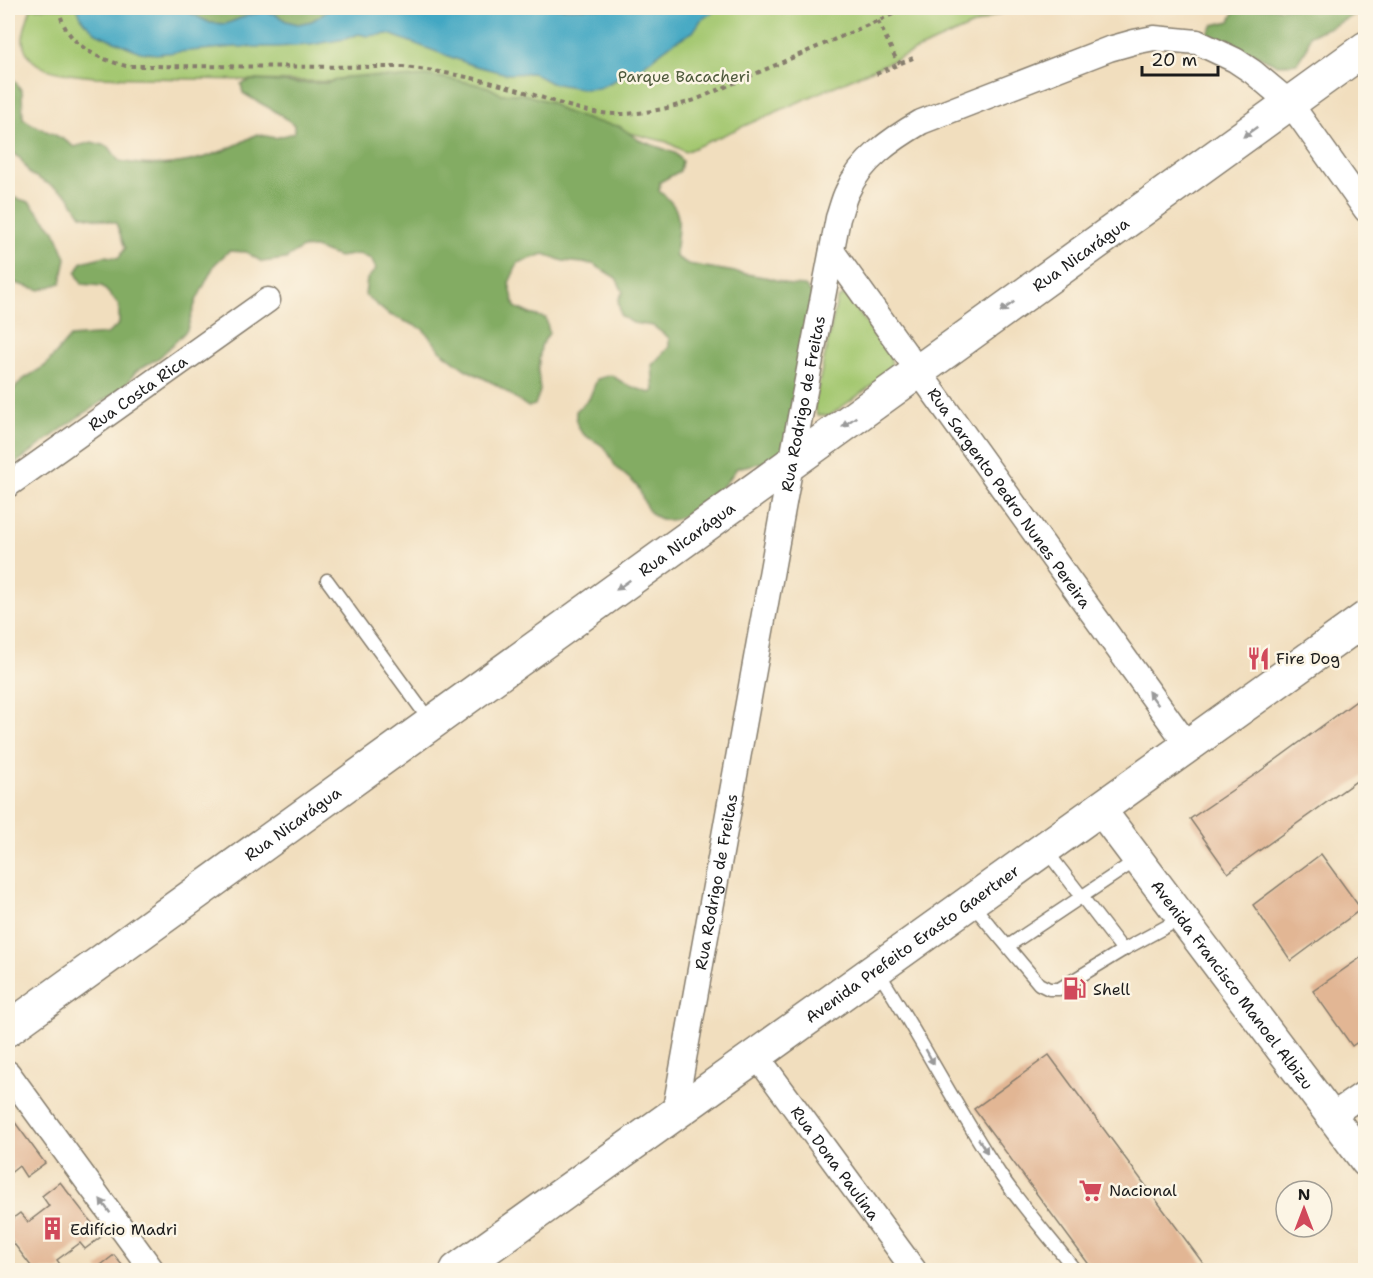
<svg xmlns="http://www.w3.org/2000/svg" width="1373" height="1278" font-family="'Shantell Sans',sans-serif">
  <rect width="100%" height="100%" fill="#fcf5e5"/>
  <filter id="ink" filterUnits="userSpaceOnUse"><feTurbulence type="fractalNoise" baseFrequency=".0167" numOctaves="2"/><feDisplacementMap in="SourceGraphic" scale="12" xChannelSelector="R" yChannelSelector="G"/><feConvolveMatrix kernelMatrix="1 2 1 2 8 2 1 2 1" color-interpolation-filters="sRGB"/></filter>
  <filter id="wash" filterUnits="userSpaceOnUse"><feTurbulence type="fractalNoise" baseFrequency=".008" numOctaves="4" result="noise"/><feDisplacementMap in="SourceGraphic" scale="24" xChannelSelector="R" yChannelSelector="G"/><feGaussianBlur stdDeviation="1.35" result="paint"/><feColorMatrix in="noise" values="0 0 0 0 0 0 0 0 0 0 0 0 0 0 0 0 0 1.4 0 .05"/><feComposite in="paint" operator="in"/></filter>
  <g filter="url(#wash)">
    <rect width="100%" height="100%" fill="#f1debe"/>
    <g fill="#a4c871" stroke="#607246" stroke-width="1.5">
      <path d="M 31,8 L 1012,8 L 685,152 L 667,142 L 468,94 L 400,83 L 94,77 C 69,74 26,74 23,40 C 23,30 28,17 31,8 Z"/>
      <polygon points="843,295 847,296 891,357 892,371 829,416 817,415 814,406 837,300"/>
    </g>
    <g fill="#83ac63" stroke="#506440" stroke-width="1.5">
      <polygon points="180,8 330,8 326,13 312,21 298,24 286,21 275,14 249,15 226,24 210,23"/>
      <polygon points="1236,8 1365,8 1365,9 1333,26 1310,35 1307,48 1297,63 1278,65 1248,51 1218,42 1208,33 1213,25 1230,21"/>
      <path d="M 8,72 L 22,91 L 23,118 C 39,131 59,133 74,147 L 92,142 L 109,147 L 119,161 C 170,171 212,160 257,134 L 275,138 L 294,133 L 294,125 C 279,111 260,104 243,93 L 241,84 L 252,80 L 297,83 L 327,83 L 346,77 L 365,76 L 403,78 L 430,76 L 456,80 L 488,87 L 501,94 L 523,94 L 550,102 L 563,111 L 592,121 L 619,126 L 639,140 L 675,153 L 682,161 L 680,171 L 660,182 L 659,191 C 664,195 670,200 673,205 C 684,219 674,241 676,257 L 688,264 L 770,278 L 790,285 L 805,286 L 812,294 L 790,444 L 770,465 L 759,463 L 737,468 C 722,491 675,540 649,511 C 643,504 642,493 637,486 C 631,479 623,474 616,467 C 612,462 611,456 607,451 C 598,436 574,442 576,411 L 589,399 L 597,379 L 611,375 L 627,385 L 650,393 L 654,391 L 652,365 L 669,347 L 669,338 L 653,326 L 633,323 L 621,316 L 618,300 L 623,292 L 616,278 L 593,264 L 563,261 L 544,254 L 518,263 L 509,283 L 515,307 L 530,314 L 546,318 L 549,333 L 541,346 L 538,370 L 540,391 L 535,405 L 528,407 L 495,384 L 465,369 L 442,352 L 423,329 L 388,314 L 365,295 L 367,279 L 376,269 L 371,259 L 359,254 L 339,257 L 315,248 L 302,248 L 286,259 L 262,262 L 246,252 L 229,251 L 215,264 L 196,301 L 187,330 L 160,357 L 136,371 L 124,388 L 78,417 L 8,469 L 8,396 L 22,380 L 45,366 L 70,337 L 107,334 L 119,324 L 119,305 L 102,286 L 82,284 L 76,273 L 82,262 L 105,256 L 119,258 L 125,248 L 116,223 L 81,215 L 67,194 L 30,174 L 20,158 L 8,151 Z"/>
      <polygon points="8,196 29,202 55,231 66,258 61,283 40,290 15,283 8,272"/>
    </g>
    <polygon fill="#43a7c3" stroke="#306270" stroke-width="1.5" points="77,8 180,8 210,23 226,24 249,15 265,12 275,14 286,21 298,24 312,21 325,13 330,8 719,8 701,20 693,32 674,42 640,68 599,88 585,89 551,83 533,73 507,74 472,65 389,34 367,36 359,34 345,39 311,45 277,47 235,47 156,54 140,52 96,33 83,21"/>
    <g id="blocks">
      <g fill="#e2b694">
        <polygon points="1366,694 1366,774 1228,873 1190,819 1259,772"/>
        <polygon points="1321,854 1361,909 1291,961 1253,905"/>
        <polygon points="1366,954 1366,1036 1352,1046 1313,991"/>
        <polygon points="1049,1055 1208,1270 1093,1270 974,1109"/>
        <polygon points="8,1113 45,1163 26,1177 19,1166 8,1175"/>
        <polygon points="60,1182 102,1236 85,1249 80,1243 57,1260 62,1267 57,1270 34,1270 8,1236 8,1222 20,1213 28,1222 49,1206 42,1196"/>
        <polygon points="114,1255 126,1270 99,1270 97,1268"/>
      </g>
    </g>
  </g>
  <g filter="url(#ink)">
    <use href="#blocks" fill-opacity="0" stroke="#867d6d" stroke-width="1.5"/>
    <g fill="none" stroke-linecap="round" stroke-linejoin="round">
      <defs>
        <g id="service">
          <polyline points="327,580 430,721"/>
          <polyline points="1045,849 1123,950"/>
          <polyline points="971,903 1039,984 1049,989 1059,989 1123,950 1182,918"/>
          <polyline points="1008,946 1138,859"/>
          <path d="M 877,970 C 921,1038 957,1110 1002,1177 C 1024,1209 1051,1239 1075,1270"/>
        </g>
        <g id="minor">
          <path id="s1" d="M 832,251 L 1188,746"/>
          <path id="s2" d="M 8,485 L 268,300"/>
          <path id="s3" d="M 756,1055 L 914,1270"/>
          <polyline points="8,1073 152,1270"/>
          <path id="s4" d="M 674,1114 L 791,464 L 838,218 C 841,210 843,200 847,192 C 861,160 892,139 921,122 L 1109,49 L 1134,42 L 1154,38 L 1197,42 L 1235,60 L 1253,72 L 1290,103 L 1366,210"/>
          <polyline points="1331,1116 1366,1092"/>
        </g>
        <g id="tertiary">
          <path id="s5" d="M 1100,809 L 1366,1162"/>
        </g>
        <g id="secondary">
          <path id="s6" d="M 8,1029 L 1366,48"/>
          <path id="s7" d="M 457,1270 L 1366,618"/>
        </g>
      </defs>
      <use href="#service" stroke="#867d6d" stroke-width="15"/>
      <use href="#minor" stroke="#867d6d" stroke-width="27"/>
      <use href="#tertiary" stroke="#867d6d" stroke-width="33"/>
      <use href="#secondary" stroke="#867d6d" stroke-width="36"/>
      <g stroke="#867d6d" stroke-width="4" stroke-dasharray="4.5 4.5" stroke-linecap="butt">
        <path d="M 59,8 C 64,43 95,58 126,66 L 403,67 C 440,71 476,78 512,88 C 547,98 581,114 618,114 C 645,114 670,108 695,100 L 907,8"/>
        <polyline points="878,21 896,59 900,63"/>
        <polyline points="876,74 913,58"/>
      </g>
      <use href="#service" stroke="#fff" stroke-width="12"/>
      <use href="#minor" stroke="#fff" stroke-width="24"/>
      <use href="#tertiary" stroke="#fff" stroke-width="30"/>
      <use href="#secondary" stroke="#fff" stroke-width="33"/>
    </g>
    <defs><path id="oneway-solid" d="M-6-.8H1V-3.2L6.5 0L1 3.2V.8H-6Z" transform="scale(1.5)"/></defs>
    <g fill="#999">
      <use href="#oneway-solid" transform="translate(1250 132) rotate(144)"/>
      <use href="#oneway-solid" transform="translate(1007 307) rotate(144)"/>
      <use href="#oneway-solid" transform="translate(849 422) rotate(144)"/>
      <use href="#oneway-solid" transform="translate(623 585) rotate(144)"/>
      <use href="#oneway-solid" transform="translate(1153 698) rotate(-126)"/>
      <use href="#oneway-solid" transform="translate(930 1057) rotate(61)"/>
      <use href="#oneway-solid" transform="translate(983 1146) rotate(58)"/>
      <use href="#oneway-solid" transform="translate(105 1206) rotate(-126)"/>
    </g>
  </g>
  <defs>
    <symbol id="restaurant-bare" viewBox="-9 -9 18 18"><path d="M-5-6h1v4h1v-4h1v4h1v-4h1v5L-1.5 .5V6h-2V.5L-5-1ZM5-6V6H3V1.5H1.5Q1.5-4 5-6Z" fill="#d1495b" stroke="#fcf5e5" stroke-width="2.5" paint-order="stroke"/></symbol>
    <symbol id="fuel-bare" viewBox="-9 -9 18 18"><path d="M-5.5-6h7V0h2V4h1.3V-2.5L3-4.5l.8-.8L6-3V5H2.5V1h-1V6h-7ZM-4.2-4.7v3.2H.2V-4.7Z" fill="#d1495b" stroke="#fcf5e5" stroke-width="2.5" paint-order="stroke"/></symbol>
    <symbol id="supermarket-bare" viewBox="-9 -9 18 18"><path d="M-6-5.5h2.5l.6 2H6L4.5 2H-2.5L-4.4-4H-6ZM-1.5 3.2a1.3 1.3 0 1 0 .1 0ZM3 3.2a1.3 1.3 0 1 0 .1 0Z" fill="#d1495b" stroke="#fcf5e5" stroke-width="2.5" paint-order="stroke"/></symbol>
    <symbol id="building-bare" viewBox="-9 -9 18 18"><path d="M-4-6H4V6H1V3H-1V6H-4ZM-2.5-4.3h1.7v1.8h-1.7ZM.8-4.3h1.7v1.8H.8ZM-2.5-1h1.7V.8h-1.7ZM.8-1h1.7V.8H.8Z" fill="#d1495b" stroke="#fcf5e5" stroke-width="2.5" paint-order="stroke"/></symbol>
  </defs>
  <g fill-rule="evenodd">
    <use href="#restaurant-bare" x="1242" y="642" width="33" height="33"/>
    <use href="#fuel-bare" x="1058" y="972" width="33" height="33"/>
    <use href="#supermarket-bare" x="1074" y="1174" width="33" height="33"/>
    <use href="#building-bare" x="36" y="1212" width="33" height="33"/>
  </g>
  <g text-anchor="middle" stroke-width="5" stroke-linejoin="round" paint-order="stroke">
    <g font-size="16" fill="#4c583a" stroke="#fcf5e5">
      <text x="684" y="82">Parque Bacacheri</text>
    </g>
    <g font-size="16" fill="#1c1c1c" stroke="#fcf5e5">
      <text dy="6" stroke="none"><textPath href="#s6" startOffset="1323">Rua Nicarágua</textPath></text>
      <text dy="6" stroke="none"><textPath href="#s2" startOffset="159">Rua Costa Rica</textPath></text>
      <text dy="6" stroke="none"><textPath href="#s4" startOffset="722">Rua Rodrigo de Freitas</textPath></text>
      <text dy="6" stroke="none"><textPath href="#s1" startOffset="304">Rua Sargento Pedro Nunes Pereira</textPath></text>
      <text dy="6" stroke="none"><textPath href="#s6" startOffset="837">Rua Nicarágua</textPath></text>
      <text dy="6" stroke="none"><textPath href="#s6" startOffset="351">Rua Nicarágua</textPath></text>
      <text dy="6" stroke="none"><textPath href="#s4" startOffset="236">Rua Rodrigo de Freitas</textPath></text>
      <text dy="6" stroke="none"><textPath href="#s7" startOffset="560">Avenida Prefeito Erasto Gaertner</textPath></text>
      <text dy="6" stroke="none"><textPath href="#s5" startOffset="220">Avenida Francisco Manoel Albizu</textPath></text>
      <text dy="6" stroke="none"><textPath href="#s3" startOffset="134">Rua Dona Paulina</textPath></text>
    </g>
    <g font-size="16" fill="#1c1c1c" stroke="#fcf5e5" text-anchor="start">
      <text x="1276" y="664">Fire Dog</text>
      <text x="1093" y="995">Shell</text>
      <text x="1109" y="1196">Nacional</text>
      <text x="70" y="1235">Edifício Madri</text>
    </g>
  </g>
  <rect width="1373" height="1278" fill="none" stroke="#fcf5e5" stroke-width="30"/>
  <g transform="translate(1304 1209)"><circle r="28" fill="#fcf5e5" stroke="#a29e95" stroke-width="1.5"/>
  <path d="M0-4.5L10 22L0 15L-10 22Z" fill="#d1495b"/>
  <text y="-9" font-size="16" font-weight="bold" text-anchor="middle" fill="#1c1c1c">N</text>
  </g>
  <path d="M1142 66v9h76v-9" fill="none" stroke="#1c1c1c" stroke-width="3"/>
  <text x="1151" y="66" font-size="18" fill="#1c1c1c" stroke="#fcf5e5" stroke-width="4.5" paint-order="stroke">20 m</text>
</svg>
